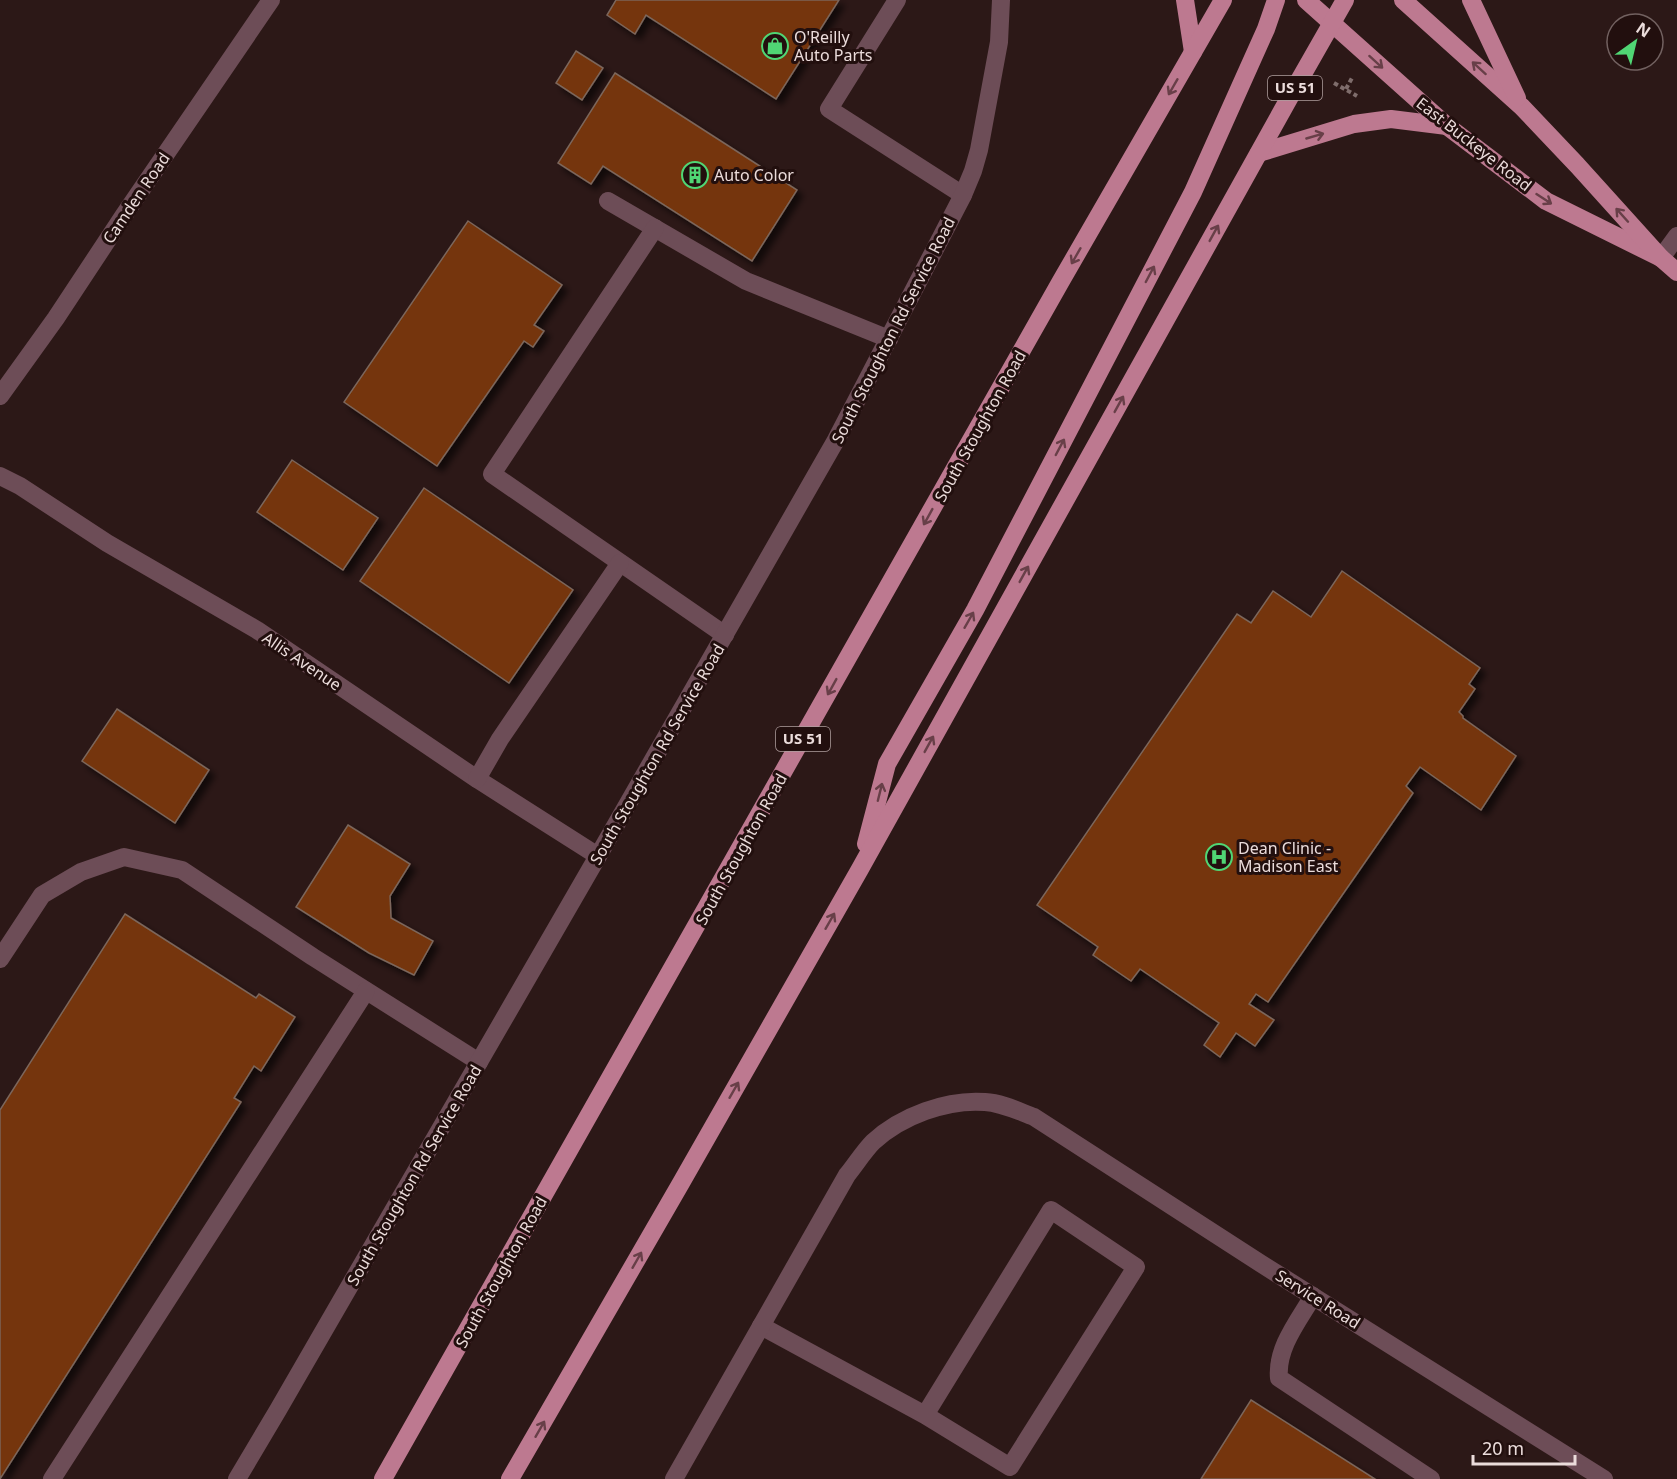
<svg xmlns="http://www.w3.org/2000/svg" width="1677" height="1479" font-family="'Noto Sans',sans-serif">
  <defs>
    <filter id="shadow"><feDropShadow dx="5.5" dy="5.5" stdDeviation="3" flood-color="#0009"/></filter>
  </defs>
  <rect width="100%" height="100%" fill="#2c1817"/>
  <g fill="#753407" stroke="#7c665b" stroke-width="1.5" filter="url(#shadow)">
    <polygon points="616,0 839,0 776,99 646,15 635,34 607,15"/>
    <polygon points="576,51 603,68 582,100 556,83"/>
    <polygon points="615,73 797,190 752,261 603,166 591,184 558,163"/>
    <polygon points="468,221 562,285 534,325 544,331 533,347 524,341 437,466 344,402"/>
    <polygon points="292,460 378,518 343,570 257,512"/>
    <polygon points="424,488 573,590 509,683 360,581"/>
    <polygon points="1342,571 1480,668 1469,684 1475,689 1459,712 1463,716 1463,718 1516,756 1481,810 1420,767 1406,786 1413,793 1268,1002 1256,994 1249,1004 1274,1020 1255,1046 1236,1033 1220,1057 1204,1045 1219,1023 1140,969 1131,981 1093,955 1098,947 1037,905 1237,614 1251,623 1273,591 1311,617"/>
    <polygon points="117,709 209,770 175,823 82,761"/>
    <polygon points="348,825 410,864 390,896 391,918 433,941 414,975 369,953 296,907"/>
    <polygon points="125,914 256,998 259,994 295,1017 261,1071 254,1066 234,1098 241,1102 0,1479 0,1110"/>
    <polygon points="1251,1400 1375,1479 1201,1479"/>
  </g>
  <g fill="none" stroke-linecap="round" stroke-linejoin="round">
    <g stroke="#7f6d6c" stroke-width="4" stroke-dasharray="4.5 3" stroke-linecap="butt">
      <polyline points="1334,83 1357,96"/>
      <polyline points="1346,89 1353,76"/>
    </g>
    <g stroke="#6d4d57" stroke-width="18">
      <polyline points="897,0 829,109 963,195"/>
      <polyline points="608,201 746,281 889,339"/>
      <polyline points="655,228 492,474 725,635"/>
      <polyline points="1661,258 1677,236"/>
      <polyline points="0,396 56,318 124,215 271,0"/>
      <polyline points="0,476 20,486 107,543 257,630 477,779 598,856"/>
      <polyline points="477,779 500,739 620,563"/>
      <polyline points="0,959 42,895 81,872 124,857 182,870 313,957 479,1062"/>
      <path d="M 1313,1296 C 1299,1320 1276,1348 1279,1378 L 1431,1479"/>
      <polyline points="761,1326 925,1415 1010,1467 1136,1267 1051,1210 925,1415"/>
      <polyline points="52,1479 366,991"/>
      <polyline points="237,1479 278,1410 598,856 836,440 963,195 973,171 979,150 999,42 1001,0"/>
      <path d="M 674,1479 L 847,1175 C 856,1164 864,1151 873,1142 C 901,1116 947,1099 985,1102 C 1002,1103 1018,1111 1034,1117 L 1260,1263 L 1604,1479"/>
    </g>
    <g stroke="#bd7990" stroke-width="18">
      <polyline points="1185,0 1193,52"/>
      <polyline points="1306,0 1447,126 1546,201 1661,258"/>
      <polyline points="1403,0 1522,107 1577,165 1661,258 1677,272"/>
      <polyline points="1471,0 1517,98"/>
      <polyline points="1259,153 1354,124 1391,119 1447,126"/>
      <polyline points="866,844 887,764 975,610 1193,192 1266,29 1276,0"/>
      <polyline points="383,1479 1061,281 1223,0"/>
      <polyline points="510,1479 681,1183 860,869 1292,93 1345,0"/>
    </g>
  </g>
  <defs><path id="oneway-shaft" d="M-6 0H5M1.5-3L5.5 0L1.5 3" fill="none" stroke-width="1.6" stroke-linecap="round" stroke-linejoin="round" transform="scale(1.5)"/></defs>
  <g stroke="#683f48">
    <use href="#oneway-shaft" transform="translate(1376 62) rotate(42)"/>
    <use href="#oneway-shaft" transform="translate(1479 68) rotate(-138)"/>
    <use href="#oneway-shaft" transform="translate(1173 87) rotate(120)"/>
    <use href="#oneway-shaft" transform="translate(1315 136) rotate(-16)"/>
    <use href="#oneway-shaft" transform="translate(1544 199) rotate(33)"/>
    <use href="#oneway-shaft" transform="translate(1622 215) rotate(-132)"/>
    <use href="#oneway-shaft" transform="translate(1214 233) rotate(-61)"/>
    <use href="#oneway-shaft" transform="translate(1076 256) rotate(120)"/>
    <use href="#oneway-shaft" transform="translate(1150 274) rotate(-62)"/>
    <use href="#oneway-shaft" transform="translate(1119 404) rotate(-61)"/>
    <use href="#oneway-shaft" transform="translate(1060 447) rotate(-62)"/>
    <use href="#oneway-shaft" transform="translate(928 517) rotate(119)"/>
    <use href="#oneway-shaft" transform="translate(1024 574) rotate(-61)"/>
    <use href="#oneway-shaft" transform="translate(969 620) rotate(-60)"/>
    <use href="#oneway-shaft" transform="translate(832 687) rotate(119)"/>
    <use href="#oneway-shaft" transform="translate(929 744) rotate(-61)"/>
    <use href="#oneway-shaft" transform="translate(880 792) rotate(-76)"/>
    <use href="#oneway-shaft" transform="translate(830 921) rotate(-60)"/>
    <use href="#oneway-shaft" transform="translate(734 1090) rotate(-60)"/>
    <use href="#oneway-shaft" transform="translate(637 1260) rotate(-60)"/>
    <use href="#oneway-shaft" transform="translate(540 1429) rotate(-60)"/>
  </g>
  <defs>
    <symbol id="shop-ring" viewBox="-11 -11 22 22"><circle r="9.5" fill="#220f0e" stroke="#50d674" stroke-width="1.5"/><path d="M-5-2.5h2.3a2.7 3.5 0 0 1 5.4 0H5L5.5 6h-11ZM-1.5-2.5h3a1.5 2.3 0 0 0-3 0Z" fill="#50d674"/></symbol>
    <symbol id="building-ring" viewBox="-11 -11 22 22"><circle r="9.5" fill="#220f0e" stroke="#50d674" stroke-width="1.5"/><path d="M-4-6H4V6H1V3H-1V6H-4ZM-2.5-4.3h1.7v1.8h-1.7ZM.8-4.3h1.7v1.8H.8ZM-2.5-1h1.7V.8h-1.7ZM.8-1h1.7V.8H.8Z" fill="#50d674"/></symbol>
    <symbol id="hospital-ring" viewBox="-11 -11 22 22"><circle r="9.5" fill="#220f0e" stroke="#50d674" stroke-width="1.5"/><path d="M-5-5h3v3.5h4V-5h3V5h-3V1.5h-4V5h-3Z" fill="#50d674"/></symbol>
  </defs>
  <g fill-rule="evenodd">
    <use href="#shop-ring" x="760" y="31" width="30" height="30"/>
    <use href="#building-ring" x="680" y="160" width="30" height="30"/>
    <use href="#hospital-ring" x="1204" y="842" width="30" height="30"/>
  </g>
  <g text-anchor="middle" stroke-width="6" stroke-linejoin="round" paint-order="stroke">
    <g fill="#220f0e" stroke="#af9e9e" stroke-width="1.5">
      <rect x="1268" y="76" width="54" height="24" rx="4.5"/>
      <rect x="776" y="727" width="54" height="24" rx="4.5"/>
    </g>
    <g font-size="15" font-weight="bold" fill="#ebdcdb">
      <text x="1295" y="93">US 51</text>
      <text x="803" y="744">US 51</text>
    </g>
    <g font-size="16" fill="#ebdcdb" stroke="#220f0e" text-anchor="start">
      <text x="794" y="43">O'Reilly<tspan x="794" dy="18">Auto Parts</tspan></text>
      <text x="714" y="181">Auto Color</text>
      <text x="1238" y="854">Dean Clinic -<tspan x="1238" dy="18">Madison East</tspan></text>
    </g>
    <g font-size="16" fill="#ebdcdb" stroke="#220f0e">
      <text transform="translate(1474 144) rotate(38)" y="6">East Buckeye Road</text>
      <text transform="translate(136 198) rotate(-56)" y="6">Camden Road</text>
      <text transform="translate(893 330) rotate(-63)" y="6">South Stoughton Rd Service Road</text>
      <text transform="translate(980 426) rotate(-61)" y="6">South Stoughton Road</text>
      <text transform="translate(302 661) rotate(34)" y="6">Allis Avenue</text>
      <text transform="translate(657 754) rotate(-60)" y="6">South Stoughton Rd Service Road</text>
      <text transform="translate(741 849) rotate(-61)" y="6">South Stoughton Road</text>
      <text transform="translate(414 1175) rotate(-60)" y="6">South Stoughton Rd Service Road</text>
      <text transform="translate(501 1272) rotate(-61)" y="6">South Stoughton Road</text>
      <text transform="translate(1318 1299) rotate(32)" y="6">Service Road</text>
    </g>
  </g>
  <g transform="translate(1635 42) rotate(34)"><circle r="28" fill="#220f0e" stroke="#726160" stroke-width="1.5"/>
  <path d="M0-4.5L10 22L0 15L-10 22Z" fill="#50d674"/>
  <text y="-9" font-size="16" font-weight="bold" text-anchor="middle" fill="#ebdcdb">N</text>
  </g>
  <path d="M1473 1455v9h102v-9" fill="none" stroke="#ebdcdb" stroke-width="3"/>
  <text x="1482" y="1455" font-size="18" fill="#ebdcdb" stroke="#220f0e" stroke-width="4.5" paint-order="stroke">20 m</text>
</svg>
